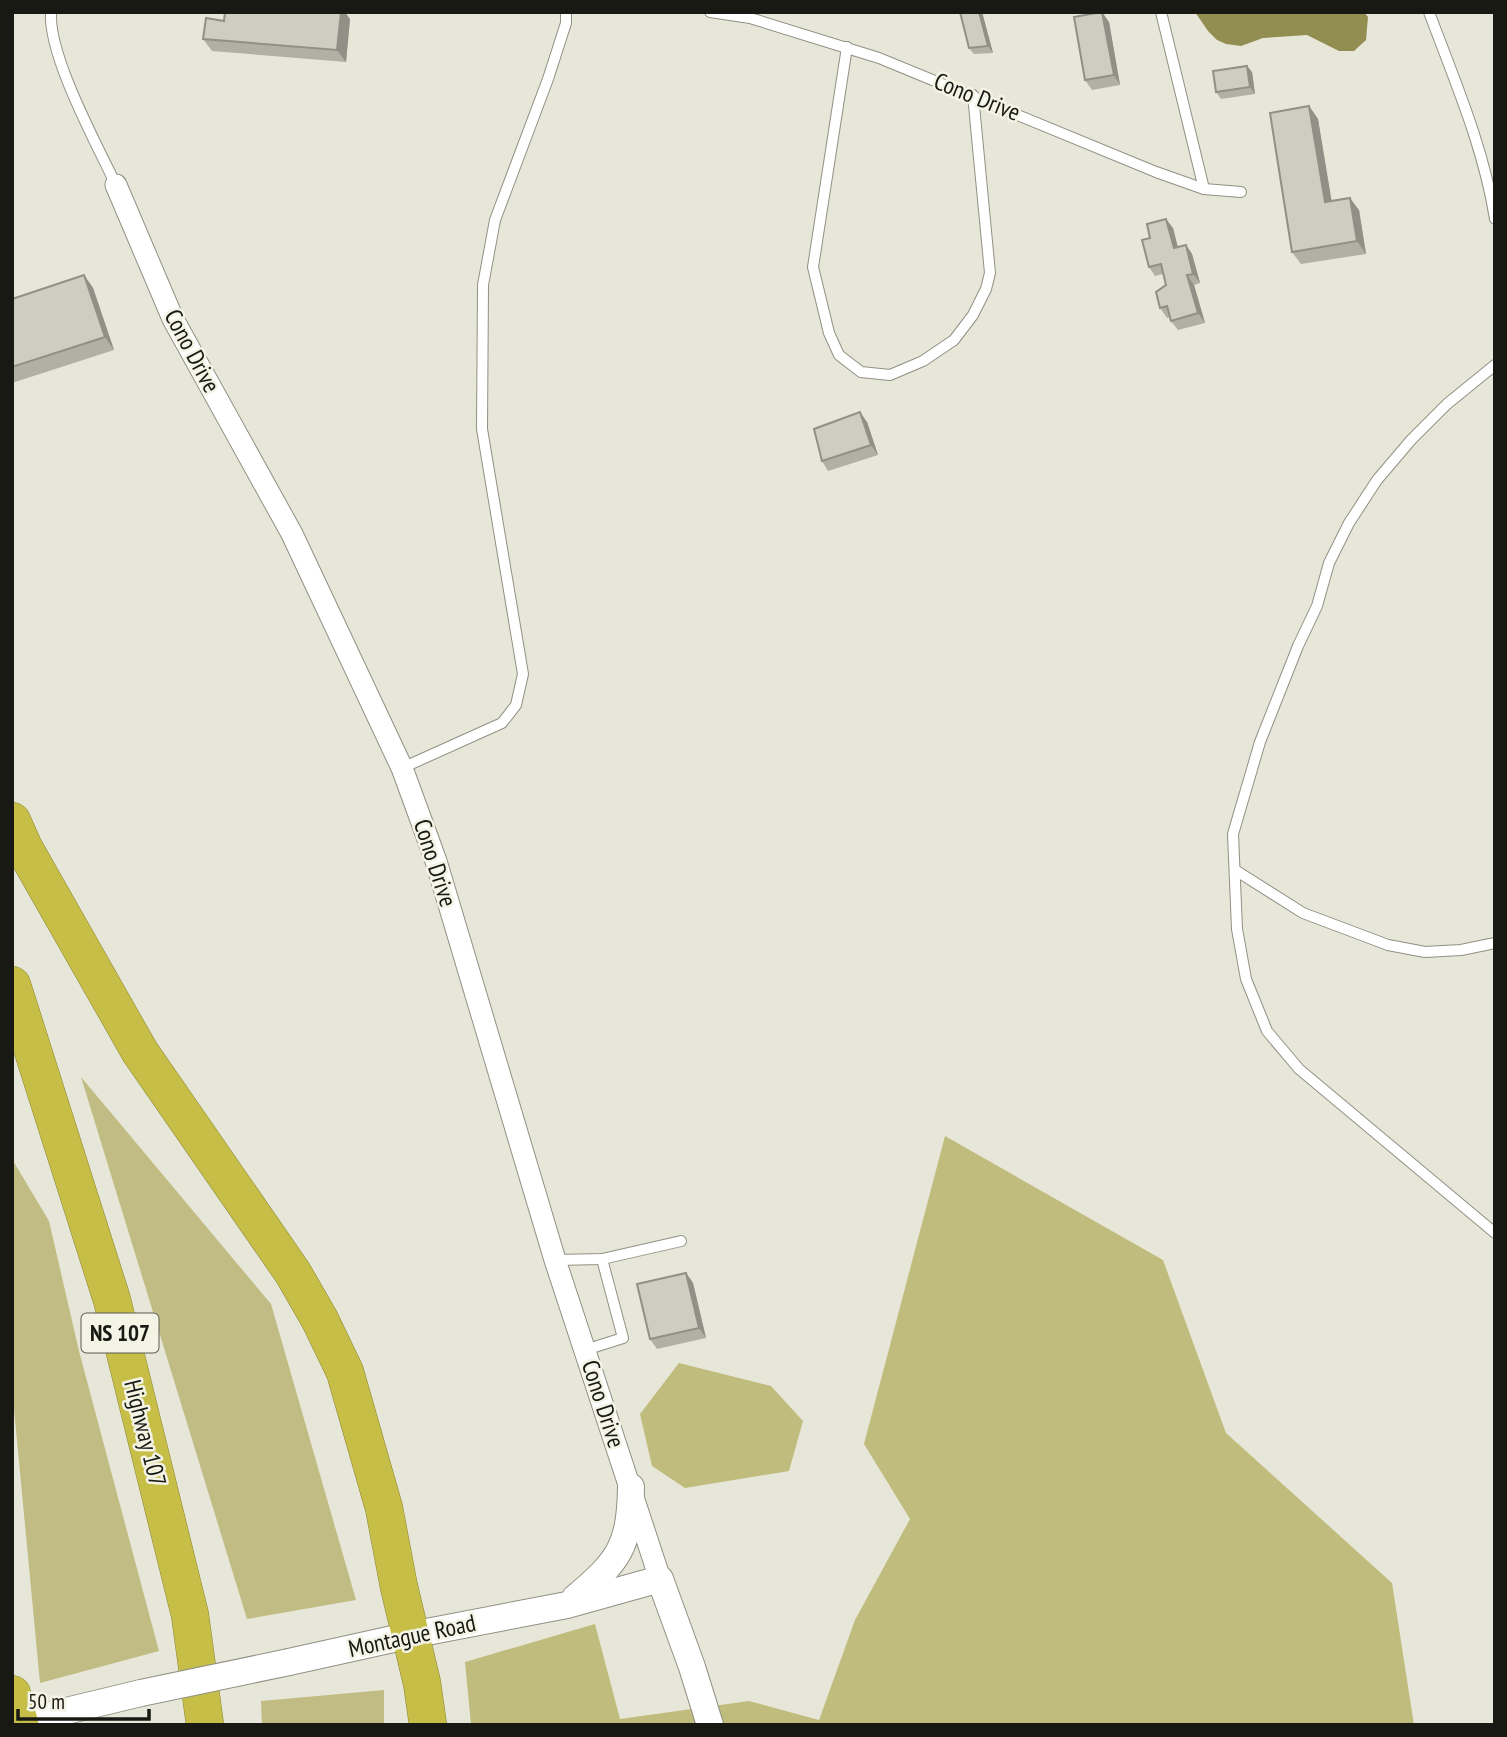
<svg xmlns="http://www.w3.org/2000/svg" width="1507" height="1737" font-family="'PT Sans Narrow',sans-serif">
  <rect width="100%" height="100%" fill="#e7e7d9"/>
  <g fill="#c0bc84">
    <polygon points="81,1077 271,1304 356,1600 247,1619"/>
    <polygon points="12,1159 49,1221 79,1351 159,1651 40,1683 12,1388"/>
    <polygon points="384,1690 384,1725 262,1725 261,1701"/>
  </g>
  <g fill="#c0bc7d">
    <polygon points="945,1136 1163,1260 1226,1433 1392,1583 1414,1725 471,1725 465,1662 595,1624 620,1719 749,1701 819,1720 855,1620 910,1519 864,1444"/>
    <polygon points="679,1363 771,1386 803,1421 789,1471 685,1488 652,1466 640,1414"/>
  </g>
  <polygon fill="#928d50" points="1195,12 1364,12 1368,17 1366,40 1354,51 1339,51 1307,35 1263,38 1241,46 1226,44 1217,40 1208,31"/>
  <g fill="none" stroke-linecap="round" stroke-linejoin="round">
    <defs>
      <g id="service">
        <path d="M 51,12 C 48,55 96,143 116,185"/>
        <polyline points="710,12 750,18 879,58 1156,172 1204,189 1241,192"/>
        <polyline points="1161,12 1204,189"/>
        <path d="M 1429,12 C 1454,79 1484,148 1495,219"/>
        <polyline points="847,47 813,267 829,333 839,355 861,372 890,375 923,361 954,340 973,315 986,289 990,273 973,95"/>
        <polyline points="1495,365 1447,404 1411,440 1377,480 1349,523 1329,563 1317,606 1298,646 1260,742 1233,834 1237,929 1246,979 1267,1031 1299,1069 1495,1233"/>
        <polyline points="402,768 502,723 516,705 523,674 482,429 483,285 495,220 548,79 566,23 566,12"/>
        <polyline points="1235,870 1303,913 1388,945 1425,952 1461,950 1495,943"/>
        <polyline points="555,1260 602,1259 681,1241"/>
        <polyline points="585,1350 623,1338 602,1259"/>
      </g>
      <polyline id="minor" points="116,185 173,319 292,534 402,768 436,861 555,1260 660,1579"/>
      <g id="tertiary">
        <path d="M 575,1598 C 619,1561 630,1546 631,1487"/>
        <polyline points="289,1662 411,1635 567,1605 660,1579 692,1667 710,1725"/>
        <polyline points="12,1724 141,1693"/>
      </g>
      <g id="motorway">
        <polyline points="12,821 24,848 140,1052 293,1273 320,1320 345,1372 384,1508 399,1587 422,1683 428,1725"/>
        <polyline points="12,985 112,1300 190,1615 205,1725"/>
        <polyline points="12,1694 20,1725"/>
      </g>
    </defs>
    <use href="#service" stroke="#919083" stroke-width="12"/>
    <use href="#minor" stroke="#919083" stroke-width="23"/>
    <use href="#tertiary" stroke="#919083" stroke-width="28"/>
    <use href="#motorway" stroke="#8a8436" stroke-width="38"/>
    <use href="#service" stroke="#fff" stroke-width="10"/>
    <use href="#minor" stroke="#fff" stroke-width="21"/>
    <use href="#tertiary" stroke="#fff" stroke-width="26"/>
    <use href="#motorway" stroke="#c7be48" stroke-width="37"/>
    <defs>
      <polyline id="tertiary-bridge" points="141,1693 289,1662"/>
    </defs>
    <use href="#tertiary-bridge" stroke="#919083" stroke-width="28" stroke-linecap="butt"/>
    <use href="#tertiary-bridge" stroke="#fff" stroke-width="26"/>
  </g>
  <g fill="#b1b0a4">
    <polygon points="960,12 982,12 993,53 974,54 969,48"/>
    <polygon points="350,19 346,62 212,51 203,39 224,21"/>
    <polygon points="1109,22 1120,85 1092,90 1085,80"/>
    <polygon points="1252,72 1255,94 1221,99 1216,92"/>
    <polygon points="1309,106 1318,119 1331,201 1359,210 1366,254 1301,264 1292,252"/>
    <polygon points="1173,228 1178,247 1186,245 1192,254 1200,283 1194,285 1205,323 1178,330 1171,321 1170,317 1167,318 1160,308 1166,285 1163,274 1155,276 1149,267 1150,238"/>
    <polygon points="84,275 93,288 114,350 12,383 12,299"/>
    <polygon points="867,422 878,455 828,471 822,461"/>
    <polygon points="686,1273 693,1283 706,1338 657,1349 650,1339"/>
  </g>
  <g fill="#909086">
    <polygon points="341,12 345,12 350,19 346,62 337,50"/>
    <polygon points="979,12 982,12 993,53 988,46"/>
    <polygon points="1102,12 1109,22 1120,85 1114,75"/>
    <polygon points="1247,66 1252,72 1255,94 1250,87"/>
    <polygon points="1309,106 1318,119 1334,215 1325,202"/>
    <polygon points="1350,198 1359,210 1366,254 1357,241"/>
    <polygon points="1166,219 1173,228 1180,257 1174,248"/>
    <polygon points="1186,245 1192,254 1200,283 1193,274"/>
    <polygon points="84,275 93,288 114,350 105,337"/>
    <polygon points="1187,275 1194,285 1205,323 1198,313"/>
    <polygon points="860,412 867,422 878,455 871,445"/>
    <polygon points="686,1273 693,1283 706,1338 699,1328"/>
  </g>
  <g fill="#cecdbf" stroke="#909086" stroke-width="2">
    <polygon points="225,12 341,12 337,50 203,39 206,18 224,21"/>
    <polygon points="960,12 979,12 988,46 969,48"/>
    <polygon points="1102,12 1114,75 1085,80 1074,17"/>
    <polygon points="1247,66 1250,87 1216,92 1213,71"/>
    <polygon points="1309,106 1325,202 1350,198 1357,241 1292,252 1270,113"/>
    <polygon points="1166,219 1174,248 1186,245 1193,274 1187,275 1198,313 1171,321 1167,306 1160,308 1156,292 1166,285 1161,264 1149,267 1142,240 1150,238 1147,224"/>
    <polygon points="84,275 105,337 12,367 12,299"/>
    <polygon points="860,412 871,445 822,461 814,429"/>
    <polygon points="686,1273 699,1328 650,1339 637,1284"/>
  </g>
  <g text-anchor="middle" stroke-width="5" stroke-linejoin="round" paint-order="stroke">
    <rect fill="#f4f4e6" stroke="#5b5b53" stroke-width="2" x="81.5" y="1313.5" width="77" height="39" rx="5"/>
    <g font-size="23" font-weight="bold" fill="#191914">
      <text x="120" y="1341">NS 107</text>
    </g>
    <g font-size="24" fill="#191914" stroke="#f4f4e6">
      <text transform="translate(977 97) rotate(22)" y="8">Cono Drive</text>
      <text transform="translate(192 351) rotate(62)" y="8">Cono Drive</text>
      <text transform="translate(435 863) rotate(72)" y="8">Cono Drive</text>
      <text transform="translate(603 1404) rotate(72)" y="8">Cono Drive</text>
      <text transform="translate(145 1433) rotate(76)" y="8">Highway 107</text>
      <text transform="translate(412 1636) rotate(-12)" y="8">Montague Road</text>
    </g>
  </g>
  <rect width="1507" height="1737" fill="none" stroke="#191914" stroke-width="28"/>
  <path d="M18 1709v10h131v-10" fill="none" stroke="#191914" stroke-width="3.5"/>
  <text x="28" y="1709" font-size="21" fill="#191914" stroke="#f4f4e6" stroke-width="5" paint-order="stroke">50 m</text>
</svg>
